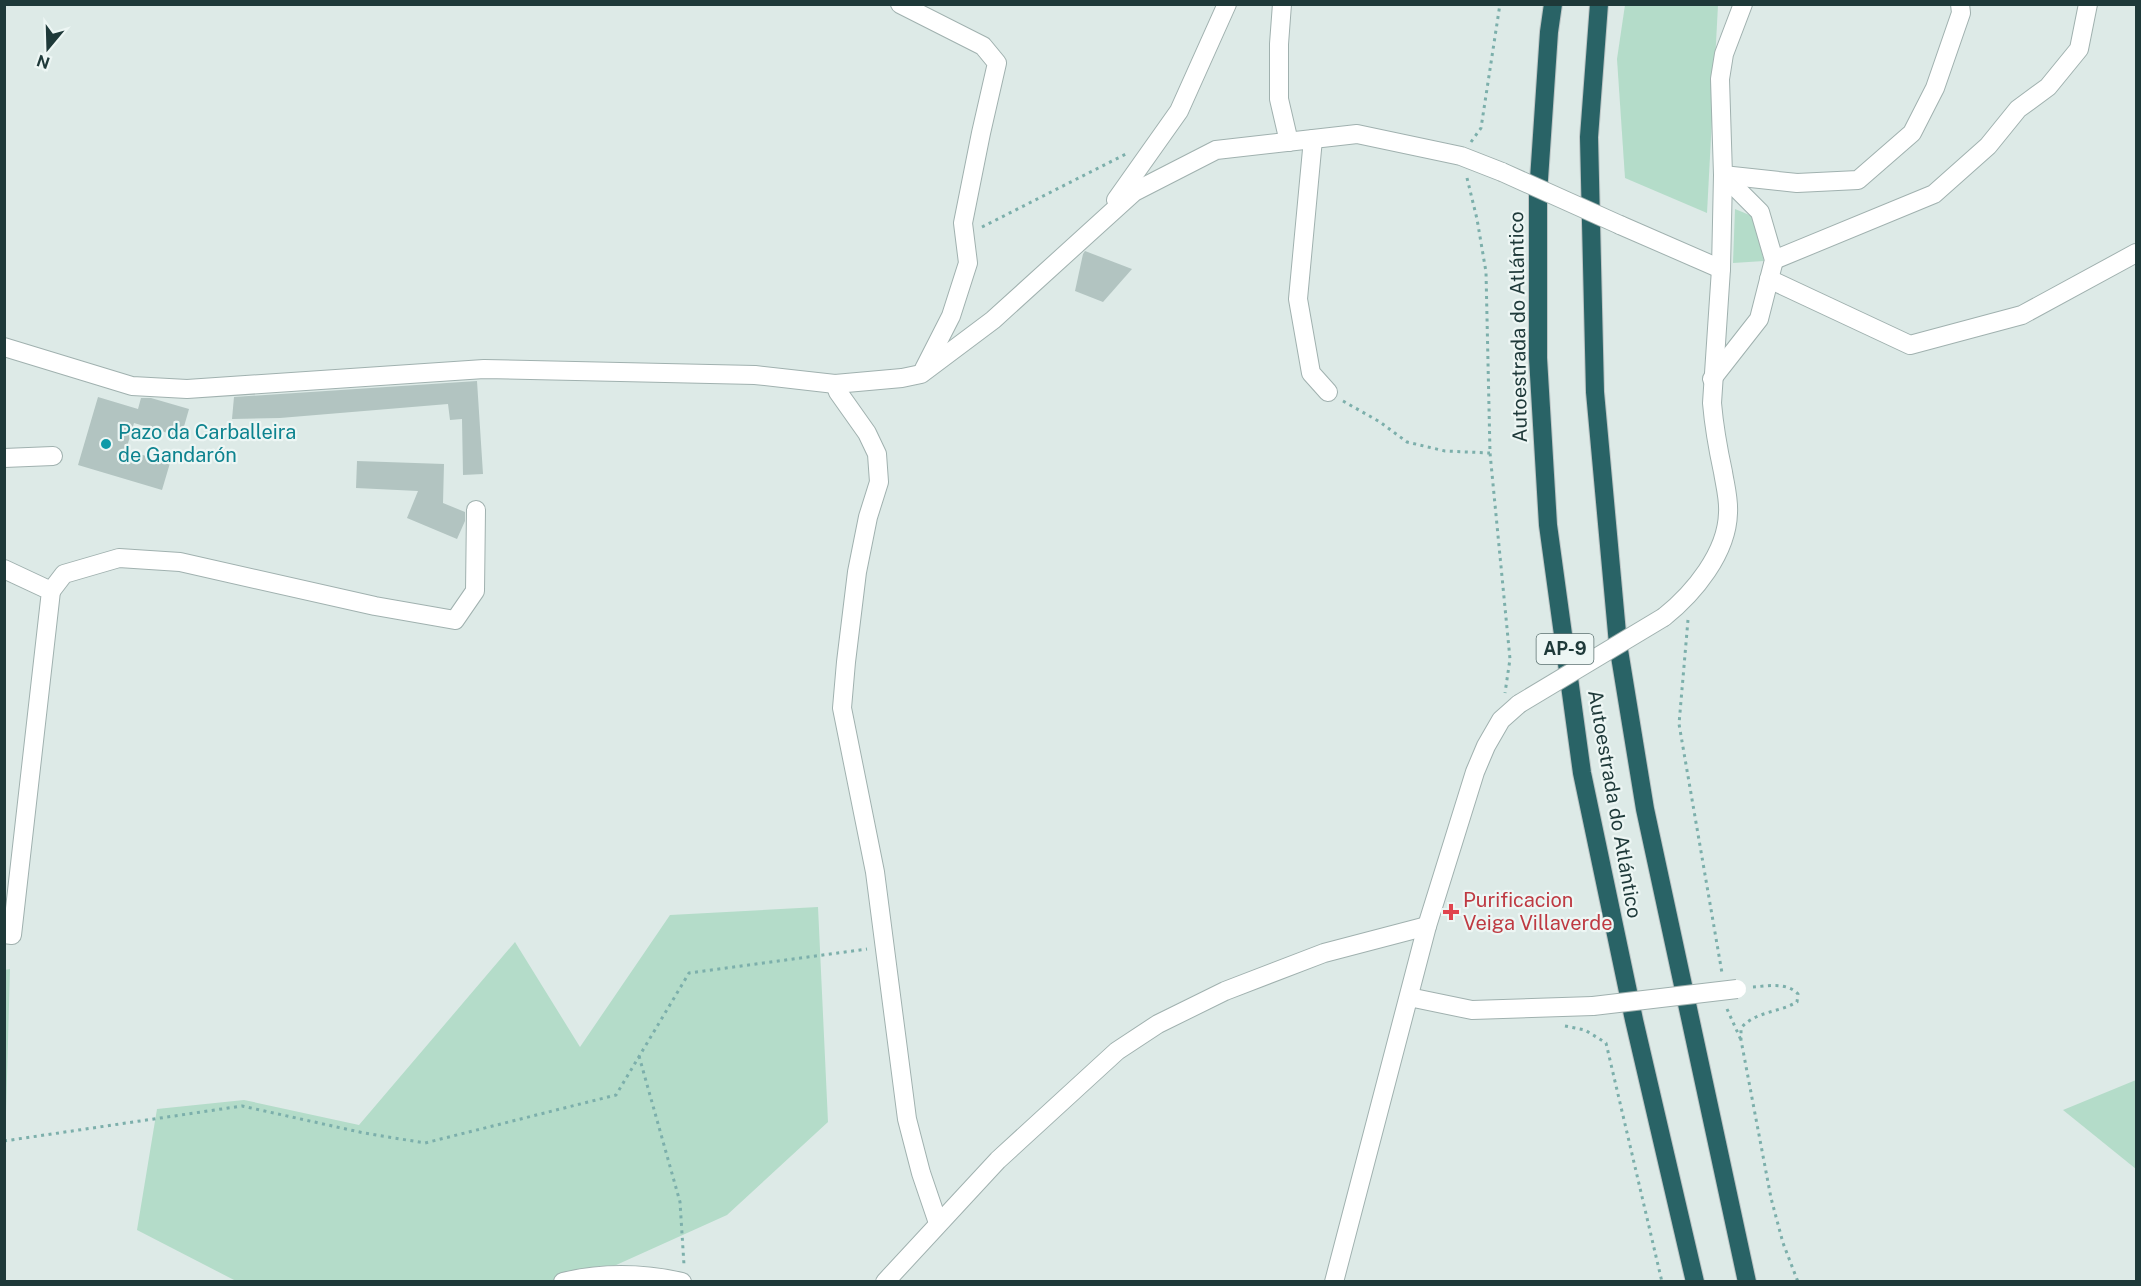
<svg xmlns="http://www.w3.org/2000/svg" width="2141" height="1286" font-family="'Public Sans',sans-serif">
  <rect width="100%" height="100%" fill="#ddeae7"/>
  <g fill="#b4dcc9">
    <polygon points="1625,5 1718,5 1707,213 1625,178 1617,59"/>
    <polygon points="1735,209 1752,216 1764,261 1733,263"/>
    <polygon points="818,907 828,1122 727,1215 594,1275 563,1282 236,1281 137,1230 157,1109 244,1100 359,1125 515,942 580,1047 670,915"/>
    <polygon points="10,969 6,1113 5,1114 4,970"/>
    <polygon points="2136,1080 2136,1169 2063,1110"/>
  </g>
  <g fill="#b2c4c1">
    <polygon points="1085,251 1132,269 1103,302 1075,291 1083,254"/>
    <polygon points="477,381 483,474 463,475 462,419 450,420 448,404 280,418 232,419 234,397"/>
    <polygon points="98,397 138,409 141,398 151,398 189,409 181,437 134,423 126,450 170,463 162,490 78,465"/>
    <polygon points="357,461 444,464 443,503 465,512 465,521 457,539 407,518 418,491 356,488"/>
  </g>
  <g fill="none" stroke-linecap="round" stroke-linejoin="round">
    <defs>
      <g id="minor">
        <polyline points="900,4 983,46 997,63 981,133 963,223 968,263 951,316 924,369"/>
        <polyline points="1282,4 1279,44 1279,99 1289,142"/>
        <polyline points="1313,139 1298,299 1311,373 1328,392"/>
        <polyline points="1723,175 1797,183 1858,180 1912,133 1935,88 1961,13 1960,4"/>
        <polyline points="1116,200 1179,111 1227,4"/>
        <polyline points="1620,225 1721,269"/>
        <polyline points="1774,260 1934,194 1988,146 2018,109 2048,87 2079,49 2088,4"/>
        <polyline points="1769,279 1910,345 2022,315 2136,253"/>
        <polyline points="4,347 132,386 187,389 484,369 755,375 835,384 902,378 921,374 993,320 1134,192 1216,150 1357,134 1461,156 1502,172"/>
        <polyline points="1712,379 1759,319 1774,260 1760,212 1723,175"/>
        <polyline points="835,384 838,392 867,433 877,454 879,482 868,517 857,572 846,662 842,708 875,872 907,1119 921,1173 938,1223"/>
        <polyline points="4,458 53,456"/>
        <polyline points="4,569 51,591 12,935 4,934"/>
        <polyline points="51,591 64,574 119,558 180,562 375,606 455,620 475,591 476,510"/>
        <path d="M 1664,617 C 1694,593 1727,553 1728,513 C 1729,499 1725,485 1723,472 C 1718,449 1714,426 1712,403 L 1721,269 L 1723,175 L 1720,79 L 1724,54 L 1743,4"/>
        <polyline points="1409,997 1472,1010 1593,1006"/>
        <path d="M 563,1282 C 604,1272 642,1273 682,1282"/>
        <polyline points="885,1282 998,1160 1117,1051 1158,1024 1225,991 1324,953 1427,926"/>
        <polyline points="1334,1282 1427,926 1475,772 1486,746 1501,720 1519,704"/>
      </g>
      <g id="highway">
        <polyline points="1553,4 1549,32 1538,194 1538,358 1548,525 1582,773 1634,1020 1695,1282"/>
        <polyline points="1599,4 1589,137 1595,392 1618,644 1645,809 1747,1282"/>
      </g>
    </defs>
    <use href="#minor" stroke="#a0b1af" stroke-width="20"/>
    <use href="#highway" stroke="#bcc4c4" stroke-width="20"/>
    <g stroke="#7cafab" stroke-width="3" stroke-dasharray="3 4.5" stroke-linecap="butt">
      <polyline points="1471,142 1481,128 1500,4"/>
      <polyline points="1467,178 1477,219 1486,272 1490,453 1510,659 1505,693"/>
      <polyline points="982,227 1126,154"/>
      <polyline points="1343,401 1380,422 1407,442 1445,451 1490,453"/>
      <polyline points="1688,620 1679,724 1722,973"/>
      <path d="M 1753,987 C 1768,986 1787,982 1798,994 L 1797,1002 C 1778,1013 1756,1011 1741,1028 L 1741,1040 L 1771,1198 L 1783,1243 L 1798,1282"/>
      <polyline points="1727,1009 1741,1040"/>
      <polyline points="1565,1026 1585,1030 1606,1043 1662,1282"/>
      <polyline points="639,1056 680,1202 684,1265"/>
      <polyline points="4,1141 242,1106 364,1133 425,1143 616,1095 689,973 867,949"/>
    </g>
    <use href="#minor" stroke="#fff" stroke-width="18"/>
    <use href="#highway" stroke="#296366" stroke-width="18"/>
    <defs>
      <g id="minor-bridge">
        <polyline points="1502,172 1620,225"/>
        <polyline points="1519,704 1664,617"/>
        <polyline points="1593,1006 1737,989"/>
      </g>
    </defs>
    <use href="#minor-bridge" stroke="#a0b1af" stroke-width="20" stroke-linecap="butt"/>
    <use href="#minor-bridge" stroke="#fff" stroke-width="18"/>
  </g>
  <circle fill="#0f9aa8" stroke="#edf6f4" stroke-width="2" cx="106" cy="444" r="6"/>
  <path fill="#e0444e" stroke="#edf6f4" stroke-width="2" d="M1448 903h6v6h6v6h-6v6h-6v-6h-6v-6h6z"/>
  <g text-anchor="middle" stroke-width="4.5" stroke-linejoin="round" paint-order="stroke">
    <rect fill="#edf6f4" stroke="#5c7271" stroke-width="1.5" x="1536.5" y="634" width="57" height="30" rx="4.5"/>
    <g font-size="18" font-weight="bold" fill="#1e3939">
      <text x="1565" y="655">AP-9</text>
    </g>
    <g font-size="20" fill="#1e3939" stroke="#edf6f4">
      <text transform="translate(1518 327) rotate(-91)" y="7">Autoestrada do Atlántico</text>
      <text transform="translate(1615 804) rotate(80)" y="7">Autoestrada do Atlántico</text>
    </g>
    <g font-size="20" fill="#0d838f" stroke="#edf6f4" text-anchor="start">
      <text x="118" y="439">Pazo da Carballeira<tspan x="118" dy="23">de Gandarón</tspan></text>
    </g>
    <g font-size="20" fill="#be3a42" stroke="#edf6f4" text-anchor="start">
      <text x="1463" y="907">Purificacion<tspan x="1463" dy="23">Veiga Villaverde</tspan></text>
    </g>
  </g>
  <rect width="2141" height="1286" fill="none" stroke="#1e3939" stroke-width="12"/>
  <g transform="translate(48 48) rotate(199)" stroke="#edf6f4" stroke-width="4.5" paint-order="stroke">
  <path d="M0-4.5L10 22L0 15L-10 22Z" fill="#1e3939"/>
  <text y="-9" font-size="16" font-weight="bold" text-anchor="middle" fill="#1e3939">N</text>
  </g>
</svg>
